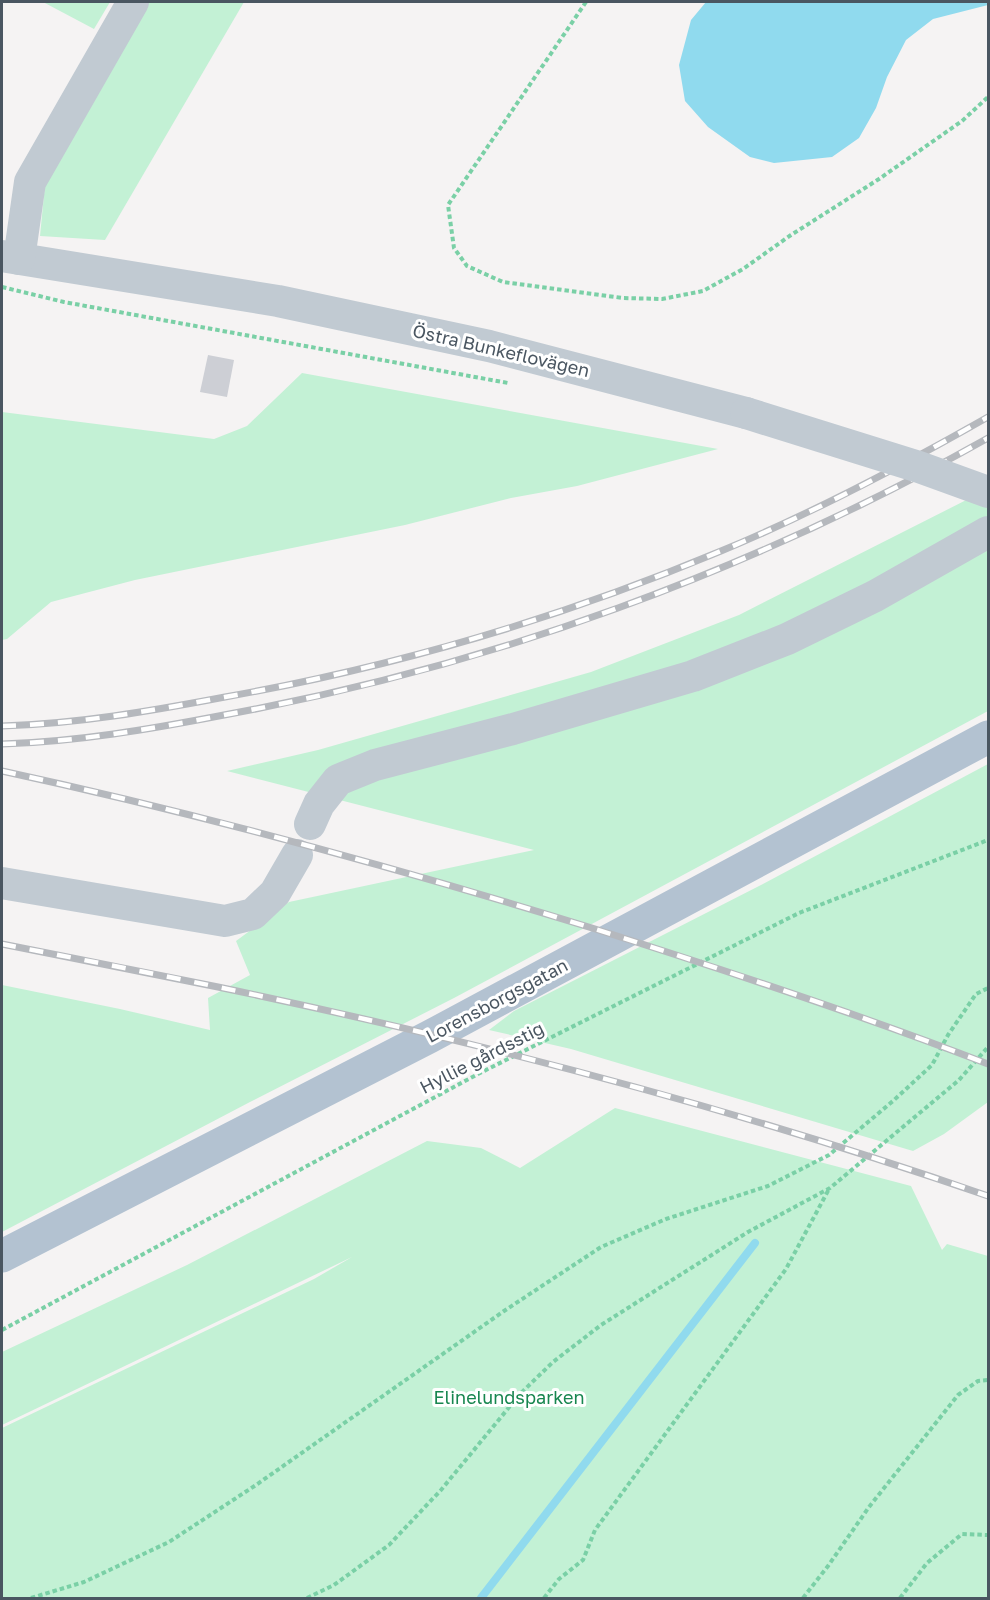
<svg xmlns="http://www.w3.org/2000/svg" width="990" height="1600" font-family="'Golos Text',sans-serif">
  <rect width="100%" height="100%" fill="#f5f3f3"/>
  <g fill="#c3f1d5">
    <polygon points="43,2 110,2 94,29"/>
    <polygon points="147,2 244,2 105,240 40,236 46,174"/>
    <polygon points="302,373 718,449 577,486 511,498 405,525 135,580 51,602 7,639 2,640 2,412 214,439 247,426"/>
    <polygon points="988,489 988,711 454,998 250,1102 2,1232 2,985 120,1009 210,1030 208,998 250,975 236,941 289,902 534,850 227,771 318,750 591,672 739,615"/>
    <polygon points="988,764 988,1102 944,1134 913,1151 571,1049 489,1030 514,1011 761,885"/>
    <polygon points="615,1108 911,1186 942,1250 947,1244 988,1256 988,1598 2,1598 2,1428 314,1279 352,1257 2,1425 2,1352 187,1265 427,1141 481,1148 520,1168"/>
  </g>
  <polygon fill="#90daee" points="706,2 988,2 988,5 933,19 906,40 887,77 876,108 859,138 832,157 774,163 750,157 708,127 685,101 679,65 691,20"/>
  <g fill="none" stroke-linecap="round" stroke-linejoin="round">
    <polyline stroke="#90daee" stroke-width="8" points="481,1598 755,1243"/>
  </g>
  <polygon fill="#cdcfd5" points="208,355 234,360 227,397 200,392"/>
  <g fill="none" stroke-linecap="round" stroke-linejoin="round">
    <g stroke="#7ad0a6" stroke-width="4" stroke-dasharray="4.5 3" stroke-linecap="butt">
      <polyline points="586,2 448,205 454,248 467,266 503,282 623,298 662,299 703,291 743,269 791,235 879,179 962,121 988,97"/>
      <polyline points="2,287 64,302 508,383"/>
      <polyline points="2,1330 478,1074 799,913 988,840"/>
      <polyline points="31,1598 84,1582 169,1542 256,1485 504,1311 601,1247 666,1219 768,1186 829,1155 893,1101 932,1065 948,1035 976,994 988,988"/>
      <polyline points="307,1598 334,1585 389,1545 441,1490 520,1394 553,1362 601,1325 748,1232 830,1188 959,1080 988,1047"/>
      <polyline points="544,1598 559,1579 583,1560 595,1530 786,1269 829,1189"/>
      <polyline points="803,1598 828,1566 869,1507 958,1395 978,1381 988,1380"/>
      <polyline points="900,1598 927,1563 962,1534 988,1535"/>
    </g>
    <g stroke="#c1cad2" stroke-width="32">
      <polyline points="2,256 278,301 489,346 746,413"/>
      <polyline points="19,259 30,182 133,2"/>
      <polyline points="310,824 319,804 338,780 375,765 513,729 693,676 787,639 875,596 988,532"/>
      <polyline points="2,883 225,921 253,914 275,893 297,855"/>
    </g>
    <polyline stroke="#b3c2d1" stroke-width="33" points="2,1256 429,1037 988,737"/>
    <defs>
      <g id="rail">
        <path d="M 2,726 C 76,724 151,711 225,697 C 394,667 563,617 721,551 C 813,513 902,466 988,417"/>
        <path d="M 2,744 C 76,742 151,729 224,715 C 492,666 752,571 988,438"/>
        <path d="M 2,771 C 201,814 397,868 592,928 C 725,970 858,1014 988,1064"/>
        <path d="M 2,944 C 74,958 146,972 218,987 C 478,1041 737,1109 988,1196"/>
      </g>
    </defs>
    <use href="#rail" stroke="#b5b8bd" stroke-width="7"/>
    <use href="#rail" stroke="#fff" stroke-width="4.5" stroke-dasharray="14" stroke-linecap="butt"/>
    <polyline stroke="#c1cad2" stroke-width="32" points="746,413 919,467 988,492"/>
  </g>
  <g text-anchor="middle" stroke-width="6" stroke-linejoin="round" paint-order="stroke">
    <g font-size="18" fill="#4a5661" stroke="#fff">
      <text transform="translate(501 351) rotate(13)" y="6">Östra Bunkeflovägen</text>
      <text transform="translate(497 1001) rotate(-28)" y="6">Lorensborgsgatan</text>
      <text transform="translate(482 1058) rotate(-27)" y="6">Hyllie gårdsstig</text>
    </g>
    <g font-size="18" fill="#17864f" stroke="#fff">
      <text x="509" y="1404">Elinelundsparken</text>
    </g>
  </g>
  <rect width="990" height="1600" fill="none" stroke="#4a5661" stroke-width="6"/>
</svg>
